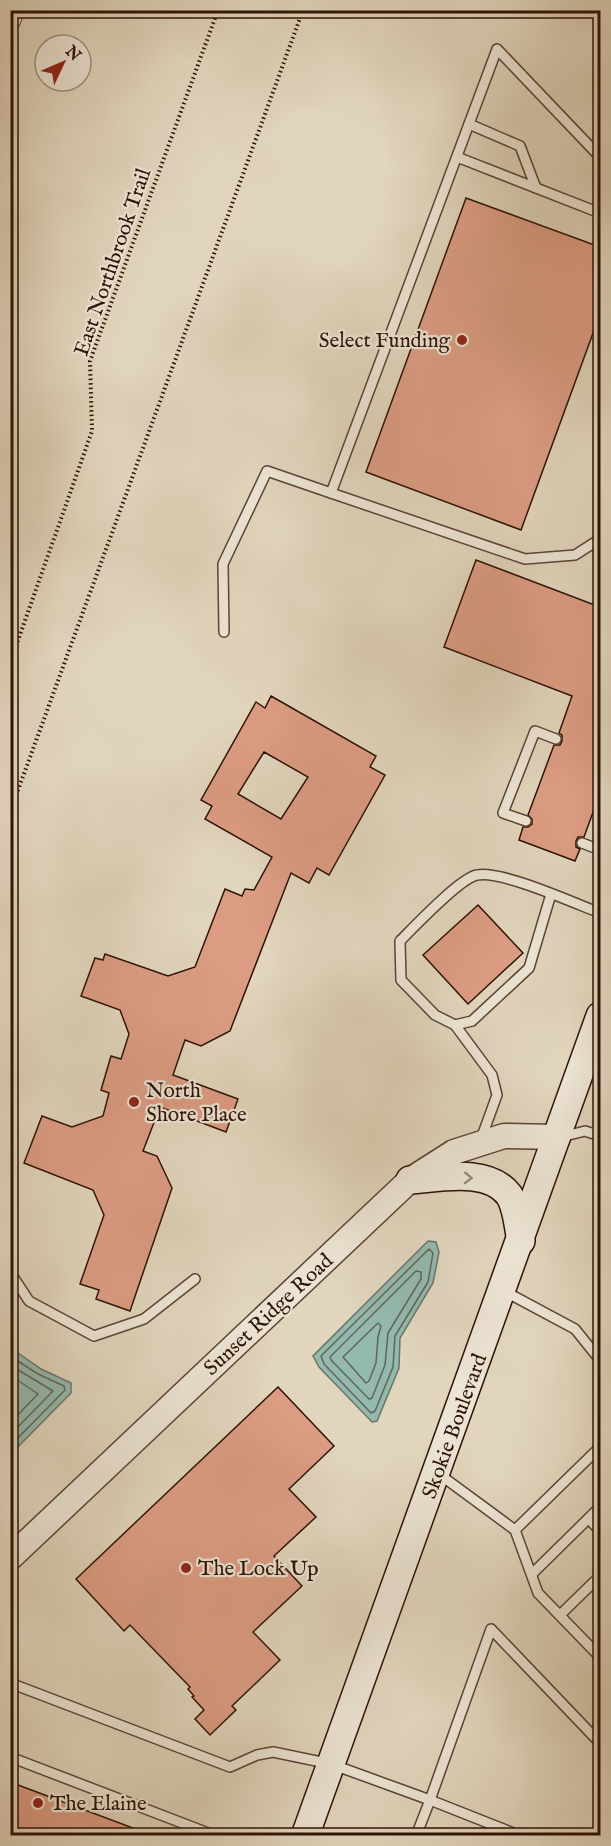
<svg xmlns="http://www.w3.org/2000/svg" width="611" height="1846" font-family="'IM FELL English',serif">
  <rect width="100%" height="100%" fill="#e1d5bd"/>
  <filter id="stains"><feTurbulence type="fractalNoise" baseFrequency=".00333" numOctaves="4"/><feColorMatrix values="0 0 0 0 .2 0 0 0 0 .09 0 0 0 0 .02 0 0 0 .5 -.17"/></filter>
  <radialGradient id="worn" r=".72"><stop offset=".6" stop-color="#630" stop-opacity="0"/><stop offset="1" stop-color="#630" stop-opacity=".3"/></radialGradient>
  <g fill="#94b9ae" stroke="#6b766b" stroke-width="1.5">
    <polygon points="600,1189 600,1287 595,1267"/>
    <polygon points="428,1241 436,1242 439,1252 433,1283 400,1338 399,1368 377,1421 372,1422 319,1367 313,1356"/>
    <polygon points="11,1348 41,1369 71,1383 71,1393 11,1454"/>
  </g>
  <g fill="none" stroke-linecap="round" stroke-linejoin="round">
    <g stroke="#61665a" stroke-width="1.5">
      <polygon points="429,1249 433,1253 428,1282 395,1336 393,1367 375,1411 371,1413 324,1364 321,1356"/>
      <polygon points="416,1271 421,1272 421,1279 388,1333 385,1365 372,1398 369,1399 331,1360 330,1357"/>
      <polygon points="378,1323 381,1326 378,1337 376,1363 369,1381 366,1383 343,1357"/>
      <polyline points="10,1356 38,1374 64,1386 65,1390 10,1446"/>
      <polyline points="10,1365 53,1391 10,1435"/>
      <polyline points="10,1375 38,1394 10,1423"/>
    </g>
  </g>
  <g fill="#dc9c83" stroke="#2e1206" stroke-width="1.5" fill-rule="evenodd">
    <polygon points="466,198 600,247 600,314 521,530 366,472"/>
    <polygon points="476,560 600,607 600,793 584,837 578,837 576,841 576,847 580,849 575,861 519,840 523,827 528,827 532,824 532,819 528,815 554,745 560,745 562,741 562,735 559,733 572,696 444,647"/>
    <path d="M 271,696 L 376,756 L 370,767 L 385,775 L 329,875 L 317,868 L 309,883 L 291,873 L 230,1031 L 201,1046 L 185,1040 L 173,1075 L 238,1099 L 226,1132 L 160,1107 L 143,1151 L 157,1156 L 172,1188 L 130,1311 L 96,1299 L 99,1290 L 80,1284 L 104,1215 L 93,1190 L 24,1163 L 42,1116 L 72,1127 L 103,1116 L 109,1093 L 101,1090 L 111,1056 L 121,1059 L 129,1034 L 120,1010 L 81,996 L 95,958 L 103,960 L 105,954 L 168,976 L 195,967 L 225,889 L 242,896 L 245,889 L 254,890 L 272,857 L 205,819 L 212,806 L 201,800 L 256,702 L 265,708 ZM 264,752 L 308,777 L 281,819 L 238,794 Z"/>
    <polygon points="478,905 523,953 468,1004 423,955"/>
    <polygon points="278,1387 334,1446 289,1489 316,1517 274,1556 302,1586 253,1632 280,1660 232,1706 236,1710 210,1735 195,1719 204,1710 192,1697 194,1696 188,1689 190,1687 130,1625 124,1631 76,1579"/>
    <polygon points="10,1782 149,1834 149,1836 35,1836 10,1826"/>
  </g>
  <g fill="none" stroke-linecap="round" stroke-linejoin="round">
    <defs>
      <g id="service">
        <polyline points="469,124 520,146 536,188"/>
        <polyline points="457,157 600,213"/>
        <polyline points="331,493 525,559 575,555 600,539"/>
        <polyline points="224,632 223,564 267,471 331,493 497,49 600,157"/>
        <polyline points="526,821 503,813 535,731 556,739"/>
        <polyline points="582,843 600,850"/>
        <path d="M 551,894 L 529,968 L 472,1021 L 455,1025 L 435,1015 L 401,980 L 400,941 C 414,927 460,878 477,875 C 501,870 574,903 600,913"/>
        <polyline points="455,1025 492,1075 497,1095 481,1139"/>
        <polyline points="561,1137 585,1131 600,1136"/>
        <polyline points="10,1272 29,1301 94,1336 144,1319 195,1279"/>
        <polyline points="504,1291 575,1329 600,1360"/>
        <polyline points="439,1474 515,1530 538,1593 600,1657"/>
        <polyline points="589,1519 600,1531"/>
        <polyline points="515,1530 600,1447"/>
        <polyline points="532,1574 600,1507"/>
        <polyline points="560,1615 600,1576"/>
        <polyline points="10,1683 230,1767 257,1755 273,1752 331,1764 430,1800 491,1629 600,1743"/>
        <polyline points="10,1757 216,1836"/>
        <polyline points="416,1836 430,1800 521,1836"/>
      </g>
      <polyline id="minor" points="10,21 14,10"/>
      <polyline id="tertiary" points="10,1558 410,1180 454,1152 504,1136 558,1137"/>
      <g id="secondary">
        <path d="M 410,1180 C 440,1178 488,1167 509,1195 C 517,1207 518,1227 521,1241"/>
        <polyline points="305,1836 600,1016"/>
      </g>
    </defs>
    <use href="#service" stroke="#5b4334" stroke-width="12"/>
    <use href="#minor" stroke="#5b4334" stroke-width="22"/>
    <use href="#tertiary" stroke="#5b4334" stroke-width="27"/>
    <use href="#secondary" stroke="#2e1206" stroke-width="30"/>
    <g stroke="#2e1206" stroke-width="4" stroke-dasharray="1.5 3" stroke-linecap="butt">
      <polyline points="10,663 92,431 90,361 218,10"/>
      <polyline points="10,812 303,10"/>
    </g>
    <use href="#service" stroke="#ece4d4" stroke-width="9"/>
    <use href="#minor" stroke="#ece4d4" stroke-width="20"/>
    <use href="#tertiary" stroke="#ece4d4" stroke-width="24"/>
    <use href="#secondary" stroke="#ece4d4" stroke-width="27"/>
  </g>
  <defs><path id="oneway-chevron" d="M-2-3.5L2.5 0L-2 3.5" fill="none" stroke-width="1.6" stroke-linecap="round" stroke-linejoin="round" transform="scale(1.5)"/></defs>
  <use stroke="#968677" href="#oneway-chevron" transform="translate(468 1178) rotate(2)"/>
  <g fill="#8f2418" stroke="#ece4d4" stroke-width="2">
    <circle cx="462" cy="340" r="6"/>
    <circle cx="134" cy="1102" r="6"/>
    <circle cx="186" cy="1568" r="6"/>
    <circle cx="38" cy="1803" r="6"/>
  </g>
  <g text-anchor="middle" stroke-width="4.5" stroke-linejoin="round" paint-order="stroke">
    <g font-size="21" fill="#2e1206" stroke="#ece4d4">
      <text transform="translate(112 262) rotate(-71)" y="7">East Northbrook Trail</text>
      <text transform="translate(268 1314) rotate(-43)" y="7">Sunset Ridge Road</text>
      <text transform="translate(454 1426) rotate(-70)" y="7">Skokie Boulevard</text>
    </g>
    <g font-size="21" fill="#2e1206" stroke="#ece4d4" text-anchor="start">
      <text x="450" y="347" text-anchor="end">Select Funding</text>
      <text x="146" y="1097">North<tspan x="146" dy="24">Shore Place</tspan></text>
      <text x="198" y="1575">The Lock Up</text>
      <text x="50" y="1810">The Elaine</text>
    </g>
  </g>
  <rect width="611" height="1846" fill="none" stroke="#e1d5bd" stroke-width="36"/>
  <rect x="12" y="12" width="587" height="1822" fill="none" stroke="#2e1206" stroke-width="3"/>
  <rect x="18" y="18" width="575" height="1810" fill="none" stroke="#2e1206" stroke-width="1.5"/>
  <g transform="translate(63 63) rotate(46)"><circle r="28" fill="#ece4d4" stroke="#a09082" stroke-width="1.5"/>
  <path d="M0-4.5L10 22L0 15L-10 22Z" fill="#8f2418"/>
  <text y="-9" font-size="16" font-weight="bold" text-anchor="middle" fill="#2e1206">N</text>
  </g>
  <rect width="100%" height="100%" filter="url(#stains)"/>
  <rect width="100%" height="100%" fill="url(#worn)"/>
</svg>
